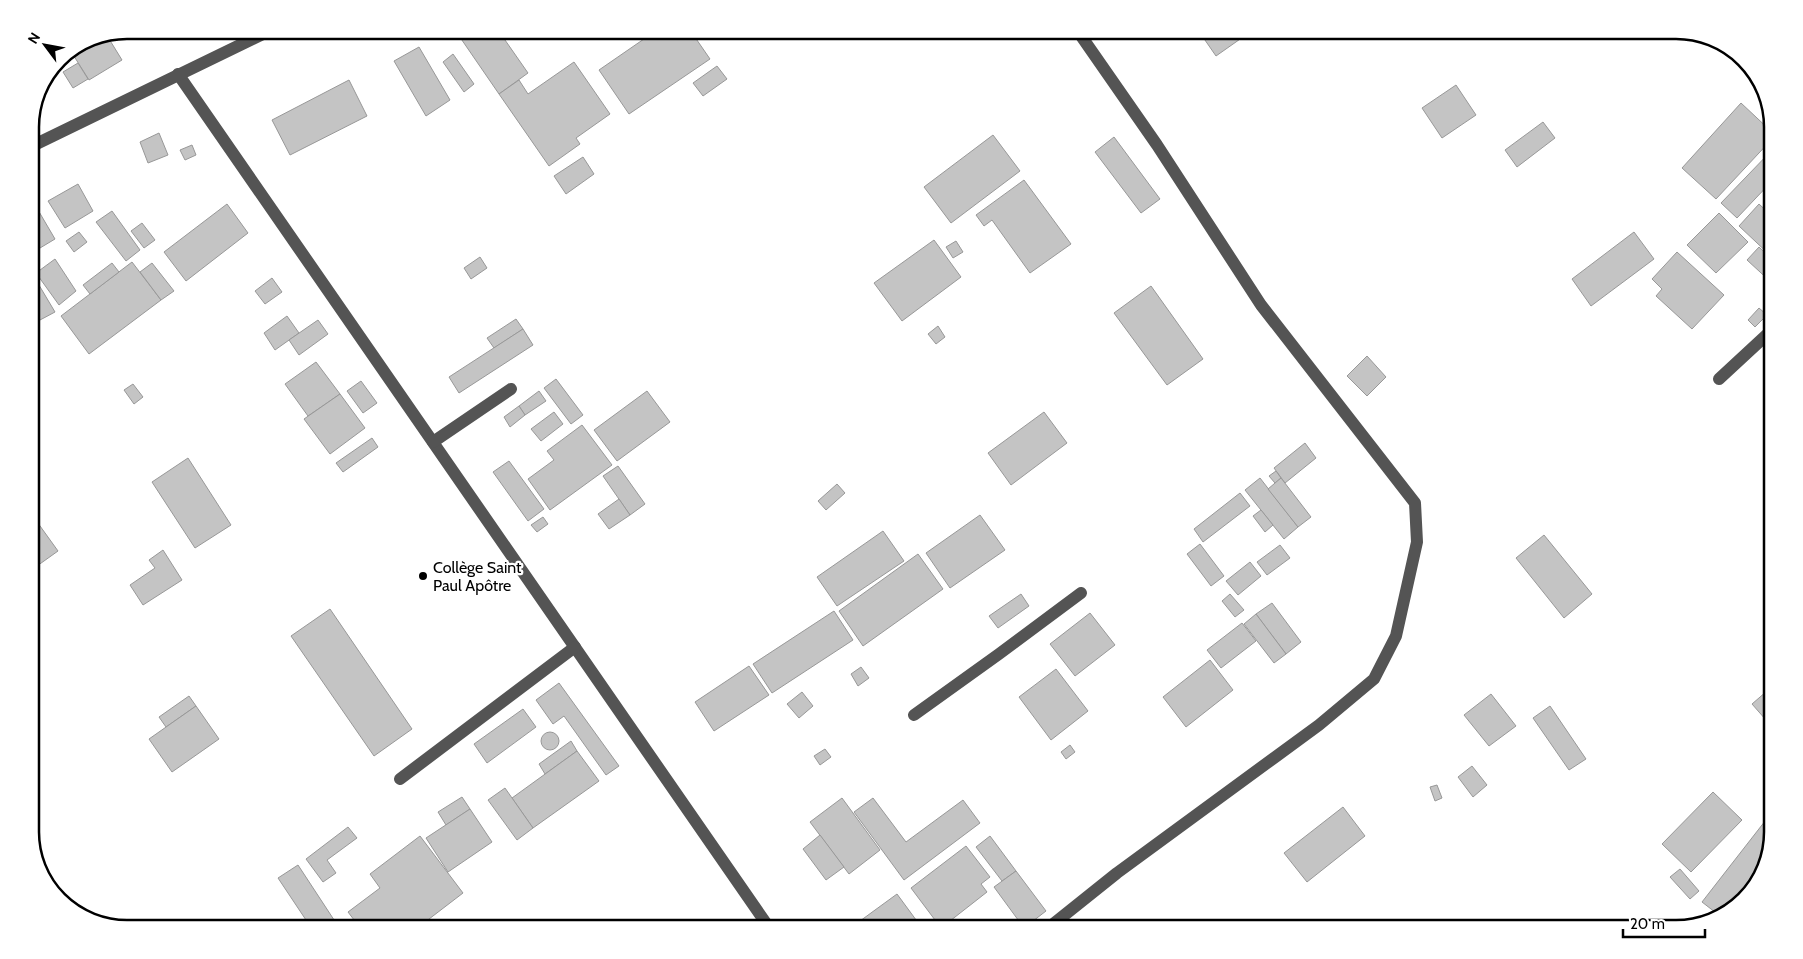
<svg xmlns="http://www.w3.org/2000/svg" width="1803" height="959" font-family="Cabin,sans-serif">
  <rect width="100%" height="100%" fill="#fff"/>
  <g fill="#c4c4c4" stroke="#989898">
    <polygon points="455,30 498,30 528,73 499,94"/>
    <polygon points="657,30 690,30 710,59 629,114 599,70"/>
    <polygon points="1198,30 1253,30 1216,56"/>
    <polygon points="106,34 122,60 89,80 72,53 100,35"/>
    <polygon points="100,35 86,44 84,41 90,37"/>
    <polygon points="419,47 450,100 426,116 394,61"/>
    <polygon points="68,52 70,56 59,63 57,60 59,58"/>
    <polygon points="453,54 474,84 464,92 443,62"/>
    <polygon points="574,62 610,114 576,138 580,144 549,166 499,94 519,80 528,94"/>
    <polygon points="78,63 88,79 73,88 63,72"/>
    <polygon points="717,66 727,79 703,96 693,83"/>
    <polygon points="349,80 367,116 290,155 272,120"/>
    <polygon points="1456,85 1476,115 1442,138 1422,108"/>
    <polygon points="1741,103 1773,133 1773,138 1716,199 1682,168"/>
    <polygon points="1543,122 1555,138 1517,167 1505,150"/>
    <polygon points="159,133 168,155 148,163 140,142"/>
    <polygon points="993,135 1020,171 951,223 924,187"/>
    <polygon points="1114,137 1160,199 1141,213 1095,152"/>
    <polygon points="192,145 196,155 185,160 180,150"/>
    <polygon points="1773,149 1773,180 1737,218 1721,203"/>
    <polygon points="583,157 594,174 566,194 554,176"/>
    <polygon points="1024,180 1071,244 1030,273 992,220 984,226 976,215"/>
    <polygon points="78,184 93,211 65,228 48,201"/>
    <polygon points="227,204 248,233 186,281 164,252"/>
    <polygon points="1759,204 1773,217 1773,258 1739,226"/>
    <polygon points="38,210 55,239 30,254 30,214"/>
    <polygon points="112,211 140,250 126,261 96,222"/>
    <polygon points="1719,213 1748,242 1716,273 1687,245"/>
    <polygon points="142,223 155,240 144,248 131,231"/>
    <polygon points="79,232 87,242 74,252 66,241"/>
    <polygon points="1634,232 1654,259 1591,306 1572,279"/>
    <polygon points="934,240 961,277 902,321 874,283"/>
    <polygon points="956,241 963,252 953,258 946,247"/>
    <polygon points="1759,247 1773,260 1773,284 1747,260"/>
    <polygon points="1677,252 1724,295 1692,329 1656,296 1662,289 1652,279"/>
    <polygon points="480,257 487,268 471,279 464,268"/>
    <polygon points="55,259 76,291 59,305 36,273"/>
    <polygon points="132,262 161,300 89,354 61,316"/>
    <polygon points="112,263 119,272 90,294 83,285"/>
    <polygon points="152,263 174,291 161,300 140,272"/>
    <polygon points="33,275 55,312 40,320 30,304 30,276"/>
    <polygon points="272,278 282,292 265,304 255,291"/>
    <polygon points="1151,286 1203,359 1167,385 1114,313"/>
    <polygon points="1759,308 1767,315 1755,327 1748,320"/>
    <polygon points="287,316 299,333 275,350 264,333"/>
    <polygon points="516,319 523,329 494,348 487,338"/>
    <polygon points="318,320 328,334 299,355 289,340"/>
    <polygon points="938,326 945,337 936,344 928,334"/>
    <polygon points="523,329 533,345 459,393 449,377"/>
    <polygon points="1367,356 1386,377 1367,396 1347,376"/>
    <polygon points="316,362 340,394 308,416 285,384"/>
    <polygon points="556,379 583,415 571,424 544,388"/>
    <polygon points="361,381 377,403 363,413 347,391"/>
    <polygon points="133,384 143,397 134,404 124,390"/>
    <polygon points="539,391 546,401 525,415 519,406"/>
    <polygon points="647,391 670,422 617,461 594,430"/>
    <polygon points="340,394 365,428 330,454 304,419"/>
    <polygon points="519,406 525,415 510,427 504,417"/>
    <polygon points="554,412 563,424 541,441 531,429"/>
    <polygon points="1044,412 1067,443 1011,485 988,453"/>
    <polygon points="582,425 612,465 550,510 528,479 554,460 547,451"/>
    <polygon points="372,438 378,447 343,472 336,463"/>
    <polygon points="1305,443 1316,458 1285,483 1274,468"/>
    <polygon points="188,458 231,525 195,548 152,482"/>
    <polygon points="509,461 544,509 528,521 493,472"/>
    <polygon points="618,466 645,504 630,515 603,476"/>
    <polygon points="1276,471 1281,478 1275,483 1269,476"/>
    <polygon points="1260,478 1298,527 1284,539 1245,490"/>
    <polygon points="1281,478 1311,517 1298,527 1268,489"/>
    <polygon points="837,484 845,493 826,510 818,501"/>
    <polygon points="1240,493 1250,506 1203,542 1194,529"/>
    <polygon points="619,499 630,515 609,529 598,514"/>
    <polygon points="1261,510 1273,525 1265,532 1253,516"/>
    <polygon points="980,515 1005,550 950,588 926,553"/>
    <polygon points="543,517 548,524 537,532 531,525"/>
    <polygon points="35,519 58,551 30,571 30,523"/>
    <polygon points="883,531 904,561 837,606 817,577"/>
    <polygon points="1544,535 1592,594 1564,618 1516,558"/>
    <polygon points="1200,544 1224,576 1211,586 1187,554"/>
    <polygon points="1280,545 1290,558 1267,575 1257,562"/>
    <polygon points="163,550 182,580 143,605 130,585 155,568 149,560"/>
    <polygon points="918,554 943,589 863,646 839,611"/>
    <polygon points="1250,562 1261,576 1238,595 1226,581"/>
    <polygon points="1021,594 1029,606 998,628 989,616"/>
    <polygon points="1230,594 1244,610 1235,617 1222,601"/>
    <polygon points="1272,603 1301,642 1286,654 1256,614"/>
    <polygon points="330,609 412,729 374,756 291,636"/>
    <polygon points="834,611 853,640 772,693 753,664"/>
    <polygon points="1090,613 1115,645 1075,676 1050,644"/>
    <polygon points="1256,614 1286,654 1274,663 1244,624"/>
    <polygon points="1242,623 1256,641 1221,668 1207,650"/>
    <polygon points="1210,660 1233,690 1186,727 1163,697"/>
    <polygon points="749,666 769,695 714,731 695,702"/>
    <polygon points="861,667 869,678 858,686 851,674"/>
    <polygon points="1056,669 1088,711 1051,740 1019,697"/>
    <polygon points="559,683 619,766 606,775 564,716 553,724 536,700"/>
    <polygon points="1767,691 1773,697 1773,728 1752,704"/>
    <polygon points="802,692 813,706 799,718 787,704"/>
    <polygon points="1491,694 1516,726 1489,746 1464,715"/>
    <polygon points="189,696 196,706 166,727 159,717"/>
    <polygon points="196,706 219,739 172,772 149,739"/>
    <polygon points="1550,706 1586,759 1569,770 1533,718"/>
    <polygon points="523,709 536,727 487,763 474,744"/>
    <circle cx="550" cy="741" r="9"/>
    <polygon points="571,741 577,751 545,774 539,764"/>
    <polygon points="1070,745 1075,752 1066,759 1061,752"/>
    <polygon points="825,749 831,757 820,765 814,756"/>
    <polygon points="577,751 599,781 533,828 512,798"/>
    <polygon points="1472,766 1487,785 1473,797 1458,777"/>
    <polygon points="1437,785 1442,798 1435,801 1430,787"/>
    <polygon points="505,788 533,828 517,840 488,800"/>
    <polygon points="1713,792 1742,820 1691,872 1662,844"/>
    <polygon points="462,797 470,809 446,825 438,812"/>
    <polygon points="842,798 880,850 849,874 810,822"/>
    <polygon points="873,798 906,842 963,800 980,823 904,880 854,812"/>
    <polygon points="1343,807 1365,836 1307,882 1284,853"/>
    <polygon points="470,809 492,842 448,872 426,838"/>
    <polygon points="1769,816 1773,819 1773,832 1763,875 1730,913 1720,916 1702,902"/>
    <polygon points="348,827 357,838 327,860 336,873 323,882 306,859"/>
    <polygon points="820,835 844,867 826,880 803,849"/>
    <polygon points="420,836 463,893 416,929 361,929 348,912 380,888 370,874"/>
    <polygon points="990,836 1016,871 1002,881 976,847"/>
    <polygon points="966,846 990,877 981,884 987,892 941,928 911,888"/>
    <polygon points="298,865 340,929 312,929 278,878"/>
    <polygon points="1680,869 1699,891 1690,899 1670,877"/>
    <polygon points="1016,871 1046,911 1024,928 994,887"/>
    <polygon points="897,894 922,928 921,929 849,929"/>
  </g>
  <g fill="none" stroke-linecap="round" stroke-linejoin="round">
    <g stroke="#545454" stroke-width="12">
      <polyline points="178,74 770,929"/>
      <polyline points="30,147 271,30"/>
      <polyline points="1719,379 1773,329"/>
      <polyline points="433,442 511,389"/>
      <polyline points="914,715 999,654 1081,593"/>
      <polyline points="400,779 575,647"/>
      <polyline points="1047,929 1117,873 1319,725 1374,679 1396,636 1417,542 1415,503 1261,305 1157,145 1077,30"/>
    </g>
  </g>
  <circle fill="#000" stroke="#fff" stroke-width="2" cx="423" cy="576" r="5"/>
  <g text-anchor="middle" stroke-width="4.5" stroke-linejoin="round" paint-order="stroke">
    <g font-size="16" fill="#000" stroke="#fff" text-anchor="start">
      <text x="433" y="573">Collège Saint<tspan x="433" dy="18">Paul Apôtre</tspan></text>
    </g>
  </g>
  <path d="M0 0H1803V959H0ZM127 39H1676A88 88 0 0 1 1764 127V832A88 88 0 0 1 1676 920H127A88 88 0 0 1 39 832V127A88 88 0 0 1 127 39Z" fill="#fff" fill-rule="evenodd"/>
  <path fill="none" stroke="#000" stroke-width="2.5" d="M127 39H1676A88 88 0 0 1 1764 127V832A88 88 0 0 1 1676 920H127A88 88 0 0 1 39 832V127A88 88 0 0 1 127 39Z"/>
  <g transform="translate(45 45) rotate(302)" stroke="#ffffff" stroke-width="4" paint-order="stroke">
  <path d="M0-4L9 19L0 12L-9 19Z" fill="#000000"/>
  <text y="-8" font-size="14" font-weight="bold" text-anchor="middle" fill="#000000">N</text>
  </g>
  <path d="M1623 929v8h82v-8" fill="none" stroke="#000000" stroke-width="2.5"/>
  <text x="1630" y="929" font-size="15" fill="#000000" stroke="#ffffff" stroke-width="4" paint-order="stroke">20 m</text>
</svg>
